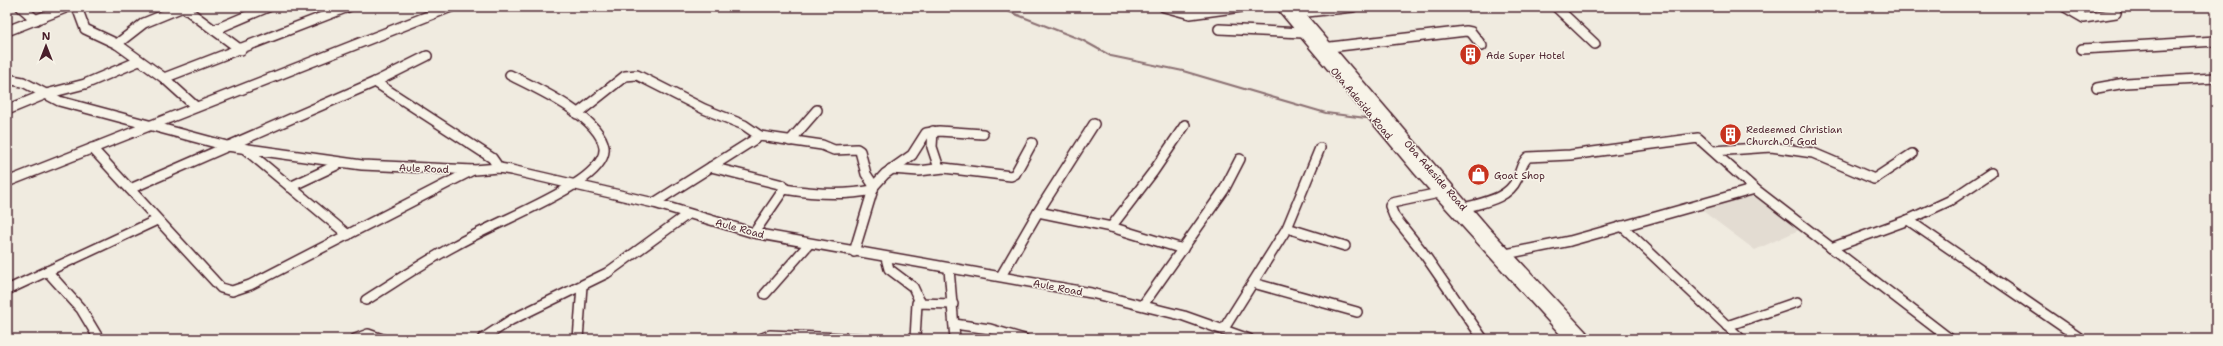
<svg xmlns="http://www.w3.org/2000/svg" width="2223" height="346" font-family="'Shantell Sans',sans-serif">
  <rect width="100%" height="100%" fill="#f0ebe0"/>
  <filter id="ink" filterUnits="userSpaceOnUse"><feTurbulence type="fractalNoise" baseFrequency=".025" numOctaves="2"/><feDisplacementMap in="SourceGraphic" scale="8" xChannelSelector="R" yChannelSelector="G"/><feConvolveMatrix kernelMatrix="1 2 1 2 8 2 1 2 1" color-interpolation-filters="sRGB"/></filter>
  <g filter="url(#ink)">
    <polygon fill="#e3dcd2" points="1754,194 1801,229 1755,250 1700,209"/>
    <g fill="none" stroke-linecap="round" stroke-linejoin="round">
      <polyline stroke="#8b6f72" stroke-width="2" points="997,7 1082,40 1111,56 1183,71 1326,113 1366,118"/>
      <defs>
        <g id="minor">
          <polyline points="21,7 36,20"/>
          <polyline points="74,7 78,10 85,29 117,44 164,78 196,107"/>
          <polyline points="183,7 241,50"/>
          <polyline points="1164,7 1190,14 1241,7"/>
          <polyline points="1556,7 1595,44"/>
          <polyline points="2065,7 2084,18 2116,13"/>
          <polyline points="1298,13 1353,7"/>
          <polyline points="1219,29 1303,33"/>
          <polyline points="214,30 268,7"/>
          <polyline points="7,31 68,7"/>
          <polyline points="117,44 144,23 183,7"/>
          <polyline points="1322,48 1466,31 1471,32 1482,46"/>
          <polyline points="2082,49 2216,41"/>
          <polyline points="164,78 348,7"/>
          <polyline points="7,79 23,82 59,101 227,146 362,165 474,170 499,168 511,170 654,203 754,233 1091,293 1184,316 1249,339"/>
          <polyline points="375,82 492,158 499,168"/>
          <polyline points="2097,88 2125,83 2216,78"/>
          <polyline points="7,110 46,94 85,84 139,61"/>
          <polyline points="577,114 625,76 637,75 704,109 744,125 760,136 822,145 834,150 857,149 860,151 866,174 874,186"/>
          <polyline points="933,131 932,147 939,168"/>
          <polyline points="790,141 817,110"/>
          <polyline points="92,148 221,288 232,291 250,285 473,170"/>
          <polyline points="245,149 348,235"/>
          <polyline points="1714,151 1771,147 1813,153 1874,179 1912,154"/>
          <path d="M 711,167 L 783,185 L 784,189 C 814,194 843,196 873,190"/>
          <polyline points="891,169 919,171 944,168 1011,176 1015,174 1032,143"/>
          <polyline points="7,182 451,7"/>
          <polyline points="290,187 341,163"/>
          <polyline points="130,189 375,82 427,56"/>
          <polyline points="1439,193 1392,203 1390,206 1394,216 1422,251 1483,339"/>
          <polyline points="654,203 760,136"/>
          <path d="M 1464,208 C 1484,202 1508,199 1517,179 C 1521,171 1521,163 1528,157 L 1570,155 L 1698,138 L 1755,189 L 1950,339"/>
          <polyline points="1038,212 1111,227 1183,249"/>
          <polyline points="1908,220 2081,339"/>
          <polyline points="1622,226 1741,339"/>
          <polyline points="1111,227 1153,172 1185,125"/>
          <polyline points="1287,228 1345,246"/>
          <polyline points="754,233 784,189"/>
          <polyline points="1831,248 1908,220 1949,201 1991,173"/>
          <polyline points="854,252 874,186 885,174 912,155 926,133 939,131 983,134"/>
          <polyline points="1506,254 1570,241 1755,189"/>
          <polyline points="886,258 889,269 913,287 920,302"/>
          <polyline points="949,269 955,339"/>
          <polyline points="47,271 81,309 99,339"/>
          <polyline points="1001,276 1038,212 1094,124"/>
          <polyline points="1253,283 1357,312"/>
          <polyline points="7,290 157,220"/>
          <polyline points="765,294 809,244"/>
          <path d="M 366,300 C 395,282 424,262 454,246 C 493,224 537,208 575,184 C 586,177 606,162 604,147 C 599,116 536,88 510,75"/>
          <polyline points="1143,305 1224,190 1240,159"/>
          <polyline points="954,324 990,329 1024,339"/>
          <polyline points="1727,326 1797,302"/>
          <polyline points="1223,330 1287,228 1320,148"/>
          <polyline points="355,339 368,334 382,339"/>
          <polyline points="482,339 511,320 607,273 688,214"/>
          <polyline points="578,339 582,286"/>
          <polyline points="760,339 770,335 866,339"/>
          <polyline points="915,339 917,303 953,304"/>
        </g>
        <g id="major">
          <polyline points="1283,7 1419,170 1572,339"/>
          <polyline points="1292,7 1485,232 1585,339"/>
        </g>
      </defs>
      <use href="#minor" stroke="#4a1f2b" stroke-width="12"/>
      <use href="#major" stroke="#4a1f2b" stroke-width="14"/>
      <use href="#minor" stroke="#f7f3e8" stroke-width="9"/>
      <use href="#major" stroke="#f7f3e8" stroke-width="11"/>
    </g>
  </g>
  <defs>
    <symbol id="building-disc" viewBox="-11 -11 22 22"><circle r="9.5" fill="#c8321e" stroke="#f7f3e8"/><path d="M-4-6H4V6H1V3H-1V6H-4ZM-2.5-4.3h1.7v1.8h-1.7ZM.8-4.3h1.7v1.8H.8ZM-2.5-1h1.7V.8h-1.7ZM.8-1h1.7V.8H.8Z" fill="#fff"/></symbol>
    <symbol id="shop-disc" viewBox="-11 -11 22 22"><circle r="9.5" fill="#c8321e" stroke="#f7f3e8"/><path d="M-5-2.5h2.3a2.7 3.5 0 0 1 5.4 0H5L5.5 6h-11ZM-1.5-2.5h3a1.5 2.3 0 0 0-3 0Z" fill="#fff"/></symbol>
  </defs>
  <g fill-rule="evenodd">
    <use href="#building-disc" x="1458" y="42" width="25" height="25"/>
    <use href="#building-disc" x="1718" y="122" width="25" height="25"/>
    <use href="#shop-disc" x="1466" y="162" width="25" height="25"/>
  </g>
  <g text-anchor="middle" stroke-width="3" stroke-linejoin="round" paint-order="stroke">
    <g font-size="10" fill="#4a1f2b" stroke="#f7f3e8" text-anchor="start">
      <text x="1486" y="59">Ade Super Hotel</text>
      <text x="1746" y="133">Redeemed Christian<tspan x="1746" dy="12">Church Of God</tspan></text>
      <text x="1494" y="179">Goat Shop</text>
    </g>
    <g font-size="10" fill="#4a1f2b" stroke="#f7f3e8">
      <text transform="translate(1362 103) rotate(50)" y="4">Oba Adesida Road</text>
      <text transform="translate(424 168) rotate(2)" y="4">Aule Road</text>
      <text transform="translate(1436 175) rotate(49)" y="4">Oba Adeside Road</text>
      <text transform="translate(740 228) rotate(15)" y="4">Aule Road</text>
      <text transform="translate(1058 287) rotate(11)" y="4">Aule Road</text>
    </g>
  </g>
  <rect width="2223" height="346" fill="none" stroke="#f7f3e8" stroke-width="24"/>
  <rect x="12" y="12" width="2199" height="322" fill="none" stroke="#4a1f2b" stroke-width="1.5" filter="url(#ink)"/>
  <g transform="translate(46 46)" stroke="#f7f3e8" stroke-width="3" paint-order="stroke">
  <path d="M0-3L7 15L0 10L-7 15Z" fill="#4a1f2b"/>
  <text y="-6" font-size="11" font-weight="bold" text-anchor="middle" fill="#4a1f2b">N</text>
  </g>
</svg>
